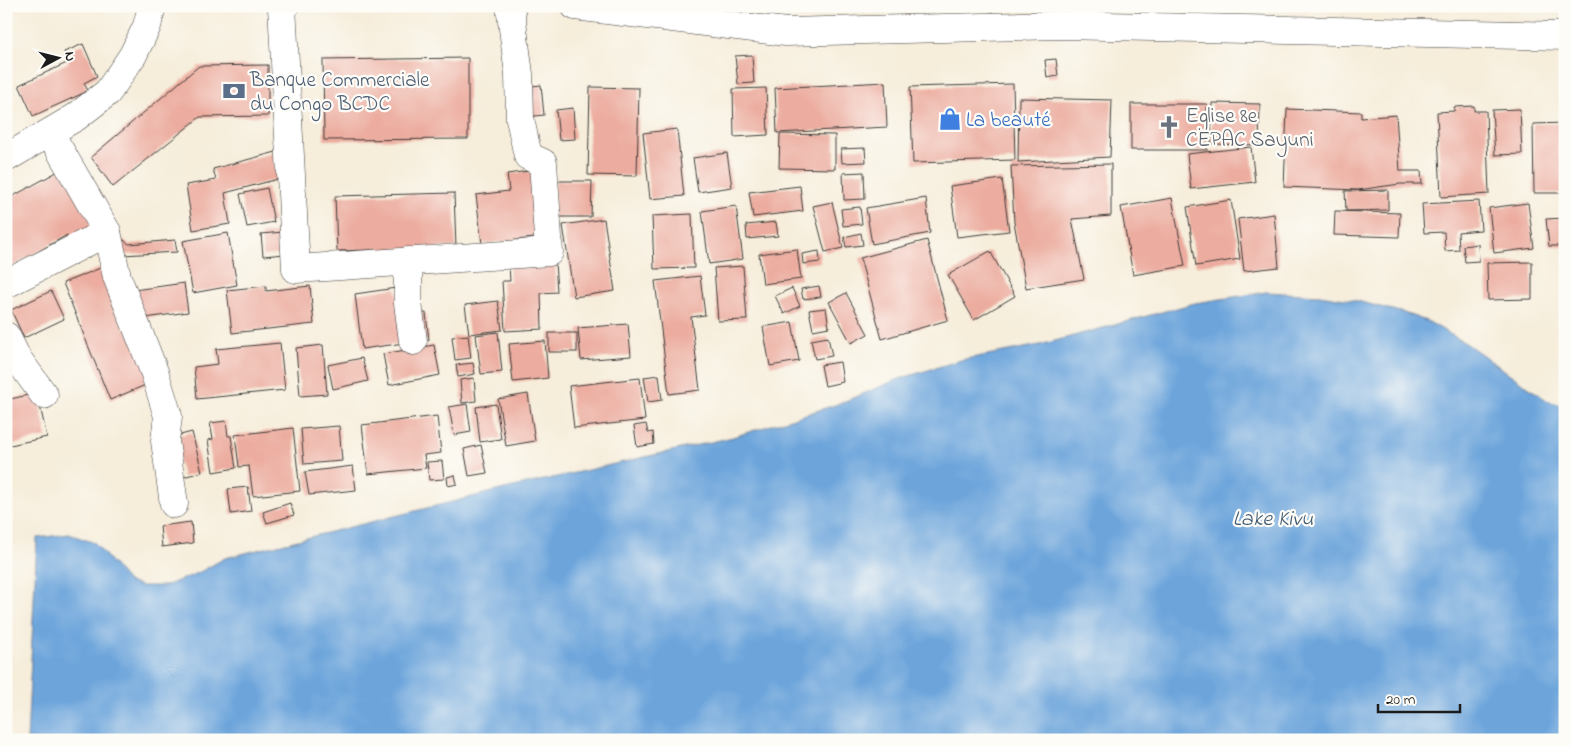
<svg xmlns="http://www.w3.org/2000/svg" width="1571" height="746" font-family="'Indie Flower',sans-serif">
  <rect width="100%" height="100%" fill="#fdfcf7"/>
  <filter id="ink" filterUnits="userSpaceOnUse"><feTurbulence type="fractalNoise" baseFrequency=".02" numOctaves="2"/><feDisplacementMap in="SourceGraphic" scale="10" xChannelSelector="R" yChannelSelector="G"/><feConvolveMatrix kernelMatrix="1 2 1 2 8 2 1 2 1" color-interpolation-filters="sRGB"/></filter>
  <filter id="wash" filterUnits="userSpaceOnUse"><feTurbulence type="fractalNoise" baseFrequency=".0096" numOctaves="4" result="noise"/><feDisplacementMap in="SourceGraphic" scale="20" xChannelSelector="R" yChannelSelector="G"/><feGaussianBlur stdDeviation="1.12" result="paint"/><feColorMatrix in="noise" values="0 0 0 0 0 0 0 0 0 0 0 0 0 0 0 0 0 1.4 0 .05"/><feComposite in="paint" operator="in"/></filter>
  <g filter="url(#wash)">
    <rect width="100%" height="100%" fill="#f6edda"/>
    <polygon fill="#6da5db" stroke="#44607c" points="1266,292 1320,295 1357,301 1404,313 1429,322 1467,344 1548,401 1565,406 1565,740 27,740 37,538 69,534 95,543 128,582 142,586 165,586 198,573 225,558 500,490 733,437 838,404 899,379 961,360 1040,345 1195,303"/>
    <g id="blocks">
      <g fill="#ecac9f">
        <polygon points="83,44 97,76 84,83 88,91 33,116 19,85 69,62 64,52"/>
        <polygon points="752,55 754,83 738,84 735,56"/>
        <polygon points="468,58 468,139 324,140 323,60"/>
        <polygon points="1056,59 1058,76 1047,78 1045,60"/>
        <polygon points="268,65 268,116 200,117 113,187 91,157 199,66"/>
        <polygon points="885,82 887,127 777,133 775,88"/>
        <polygon points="1013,84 1015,160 913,163 910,87"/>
        <polygon points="541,85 544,115 527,117 523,87"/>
        <polygon points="590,87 639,88 637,176 588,175"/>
        <polygon points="766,88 768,135 734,137 733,89"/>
        <polygon points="1019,98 1112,100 1110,157 1018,162"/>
        <polygon points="1212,103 1260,104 1259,145 1211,144"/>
        <rect x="1131" y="104" width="76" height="46"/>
        <polygon points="1474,106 1474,111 1486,111 1489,194 1441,197 1437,112 1454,111 1454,107"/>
        <polygon points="573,108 575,139 559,140 556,110"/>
        <polygon points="1287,109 1361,112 1361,118 1396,115 1400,171 1421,171 1422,184 1400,184 1358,190 1284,187"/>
        <polygon points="1520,109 1522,154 1495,155 1492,110"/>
        <polygon points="1565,123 1565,193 1534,193 1533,124"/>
        <polygon points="677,129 684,196 650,199 643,133"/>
        <polygon points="780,134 835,135 835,169 779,168"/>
        <polygon points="1251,147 1255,182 1191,189 1187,154"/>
        <polygon points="865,148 866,162 842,163 841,149"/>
        <polygon points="276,152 282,178 225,193 230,224 193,230 186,185 216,180 213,169"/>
        <polygon points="727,153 732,187 698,192 693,158"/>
        <polygon points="1111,164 1111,216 1072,219 1084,279 1026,288 1014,222 1011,166"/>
        <polygon points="64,168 99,230 73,244 67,235 6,270 6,200"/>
        <polygon points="536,170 543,237 482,244 476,195 509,191 507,174"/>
        <polygon points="864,172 865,199 844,200 843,173"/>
        <polygon points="1002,179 1009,231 957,237 950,186"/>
        <polygon points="555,181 592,181 591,217 554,217"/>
        <polygon points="800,186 803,211 753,217 749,192"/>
        <polygon points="267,188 274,222 247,227 240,194"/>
        <polygon points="1388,190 1388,210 1346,211 1345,191"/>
        <polygon points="454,193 456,247 337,251 335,196"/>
        <polygon points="926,198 930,233 872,244 866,208"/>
        <polygon points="1172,198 1185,266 1133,275 1121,207"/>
        <polygon points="1231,200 1240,259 1196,266 1187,207"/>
        <polygon points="1479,201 1481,230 1458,232 1459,250 1445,251 1444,232 1424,233 1422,204"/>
        <polygon points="832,202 843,248 825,252 813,206"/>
        <polygon points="1528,203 1534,248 1494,253 1489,208"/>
        <polygon points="736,206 743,259 709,264 702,211"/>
        <polygon points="860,207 862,224 843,226 841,209"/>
        <polygon points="1335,211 1400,213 1399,237 1334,235"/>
        <polygon points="692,214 694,268 654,269 652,216"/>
        <polygon points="1274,214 1279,267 1244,271 1238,219"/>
        <polygon points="1565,218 1565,246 1549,246 1546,219"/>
        <polygon points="604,219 615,291 574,297 563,225"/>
        <polygon points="776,222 778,236 747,239 746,225"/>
        <polygon points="283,232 285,254 263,256 261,234"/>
        <polygon points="228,233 237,285 193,293 183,241"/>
        <polygon points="861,233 863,245 846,247 844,237"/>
        <polygon points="116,234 129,244 175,240 177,252 122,255"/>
        <polygon points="927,240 948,320 882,339 860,258"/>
        <polygon points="1478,244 1479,261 1465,262 1463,246"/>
        <polygon points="797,249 801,279 763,284 759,254"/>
        <polygon points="819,251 820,262 803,264 802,254"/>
        <polygon points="990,251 1015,296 974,320 948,275"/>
        <polygon points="555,262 557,292 541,293 542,329 505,331 502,281 510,281 509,265"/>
        <polygon points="1532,262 1532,299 1488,300 1487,263"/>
        <polygon points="108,265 155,381 110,400 63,283"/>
        <polygon points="743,266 747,320 718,321 714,268"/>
        <polygon points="700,276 705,315 691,317 700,390 669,394 655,281"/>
        <polygon points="184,283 188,312 138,319 134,290"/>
        <polygon points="266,286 266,291 310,286 314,324 232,333 227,290"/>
        <polygon points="819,286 821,297 803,299 801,289"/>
        <polygon points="396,288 404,343 362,349 355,294"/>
        <polygon points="792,288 800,306 784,314 775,296"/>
        <polygon points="51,291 64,319 24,338 11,310"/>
        <polygon points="846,293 868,334 851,343 829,302"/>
        <polygon points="498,301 502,330 469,334 465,305"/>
        <polygon points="826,308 829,327 813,330 809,310"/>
        <polygon points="426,313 429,340 414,342 410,314"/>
        <polygon points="792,322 799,361 770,366 763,327"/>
        <polygon points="628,324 631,356 581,360 578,328"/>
        <polygon points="498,332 502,372 481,374 476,335"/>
        <rect x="549" y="333" width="28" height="19"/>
        <polygon points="468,335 471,358 455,360 452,337"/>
        <polygon points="828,337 832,356 815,359 811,340"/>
        <polygon points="545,341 548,378 513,382 509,344"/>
        <polygon points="280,343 285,390 197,399 194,367 218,364 216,349"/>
        <polygon points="323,345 327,394 300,396 296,348"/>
        <polygon points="434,345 440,375 389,385 383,354"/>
        <polygon points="362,358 368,381 333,389 328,365"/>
        <polygon points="840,362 843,382 825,386 821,365"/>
        <polygon points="473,363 475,374 458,377 456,365"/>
        <polygon points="659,375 662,400 648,402 644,377"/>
        <polygon points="474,378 476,401 462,403 460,380"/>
        <polygon points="640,378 645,420 574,428 569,386"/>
        <polygon points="37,393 47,437 6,446 6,400"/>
        <polygon points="528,394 535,441 506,446 498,399"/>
        <polygon points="467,404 471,432 454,435 449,407"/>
        <polygon points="496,404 501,439 480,442 476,407"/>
        <polygon points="437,416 441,453 424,455 426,468 368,474 362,425"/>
        <polygon points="226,421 228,436 231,436 236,468 213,472 208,440 213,439 210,423"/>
        <polygon points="646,424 648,433 653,432 654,444 637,447 634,426"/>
        <polygon points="339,426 342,461 304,464 301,429"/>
        <polygon points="293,428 300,491 253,496 249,466 239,467 235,435"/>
        <polygon points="192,432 202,472 183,477 173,437"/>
        <polygon points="481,445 487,473 469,476 464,449"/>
        <polygon points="442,461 444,479 429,480 427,462"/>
        <polygon points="353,466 356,490 309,495 305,472"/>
        <polygon points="455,475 457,484 448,486 447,477"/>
        <polygon points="248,487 251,511 231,514 228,489"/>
        <polygon points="290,503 294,515 267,523 263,512"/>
        <polygon points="191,522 193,543 162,547 160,526"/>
      </g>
    </g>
  </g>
  <g filter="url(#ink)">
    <use href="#blocks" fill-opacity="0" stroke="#3d3b38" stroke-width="1"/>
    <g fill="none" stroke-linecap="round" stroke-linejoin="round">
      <defs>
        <g id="minor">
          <polyline points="282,6 296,269 549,252 543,163 528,156 520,119 519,74 510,6"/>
          <polyline points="50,133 107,232 117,277 155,374 168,416 165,441 174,504"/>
          <polyline points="408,261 408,303 413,341"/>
          <polyline points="6,284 107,232"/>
          <polyline points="6,336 17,358 44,395"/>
        </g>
        <g id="tertiary">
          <polyline points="281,6 285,6"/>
          <polyline points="575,6 786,32 1060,25 1565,36"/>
          <polyline points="6,158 76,117 108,92 133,55 147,26 152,6"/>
        </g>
      </defs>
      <use href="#minor" stroke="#3d3b38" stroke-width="29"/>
      <use href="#tertiary" stroke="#3d3b38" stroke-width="29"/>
      <use href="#minor" stroke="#fff" stroke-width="28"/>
      <use href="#tertiary" stroke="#fff" stroke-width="28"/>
    </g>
  </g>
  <defs>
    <symbol id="bank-bare" viewBox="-9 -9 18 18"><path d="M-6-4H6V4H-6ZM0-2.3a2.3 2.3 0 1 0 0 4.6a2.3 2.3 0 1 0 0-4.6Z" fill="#5c6f8a" stroke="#fdfcf7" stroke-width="2.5" paint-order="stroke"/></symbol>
    <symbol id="shop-bare" viewBox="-9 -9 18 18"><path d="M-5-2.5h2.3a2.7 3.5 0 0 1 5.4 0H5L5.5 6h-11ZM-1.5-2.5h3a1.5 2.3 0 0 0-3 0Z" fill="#3f7fe0" stroke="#fdfcf7" stroke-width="2.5" paint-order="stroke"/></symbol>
    <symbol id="church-bare" viewBox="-9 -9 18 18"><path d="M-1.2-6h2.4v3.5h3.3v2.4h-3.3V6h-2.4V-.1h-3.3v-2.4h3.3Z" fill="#6b7280" stroke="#fdfcf7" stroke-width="2.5" paint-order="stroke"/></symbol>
  </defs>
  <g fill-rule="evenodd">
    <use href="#bank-bare" x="218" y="75" width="32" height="32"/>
    <use href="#shop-bare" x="934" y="103" width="32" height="32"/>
    <use href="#church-bare" x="1153" y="111" width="32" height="32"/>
  </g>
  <g text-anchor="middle" stroke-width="4.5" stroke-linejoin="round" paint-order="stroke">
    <g font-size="21" fill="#4e5e75" stroke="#fdfcf7" text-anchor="start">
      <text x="250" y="86">Banque Commerciale<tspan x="250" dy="24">du Congo BCDC</tspan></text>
    </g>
    <g font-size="21" fill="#5b616d" stroke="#fdfcf7" text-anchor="start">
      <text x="1186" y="122">Eglise 8e<tspan x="1186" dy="24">CEPAC Sayuni</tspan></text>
    </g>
    <g font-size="21" fill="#366cbe" stroke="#fdfcf7" text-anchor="start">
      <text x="966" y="126">La beauté</text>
    </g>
    <g font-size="22" font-style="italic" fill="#405a72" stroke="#fdfcf7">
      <text x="1273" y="525">Lake Kivu</text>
    </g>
  </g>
  <rect width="1571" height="746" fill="none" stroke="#fdfcf7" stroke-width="25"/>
  <g transform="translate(58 58) rotate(83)" stroke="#fdfcf7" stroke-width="4" paint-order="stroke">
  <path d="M0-4L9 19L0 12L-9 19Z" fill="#1c1c1c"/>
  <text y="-8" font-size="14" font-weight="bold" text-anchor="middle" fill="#1c1c1c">N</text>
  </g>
  <path d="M1378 704v8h82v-8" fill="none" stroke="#1c1c1c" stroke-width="2.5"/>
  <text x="1386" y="704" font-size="15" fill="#1c1c1c" stroke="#fdfcf7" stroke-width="4" paint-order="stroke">20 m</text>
</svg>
